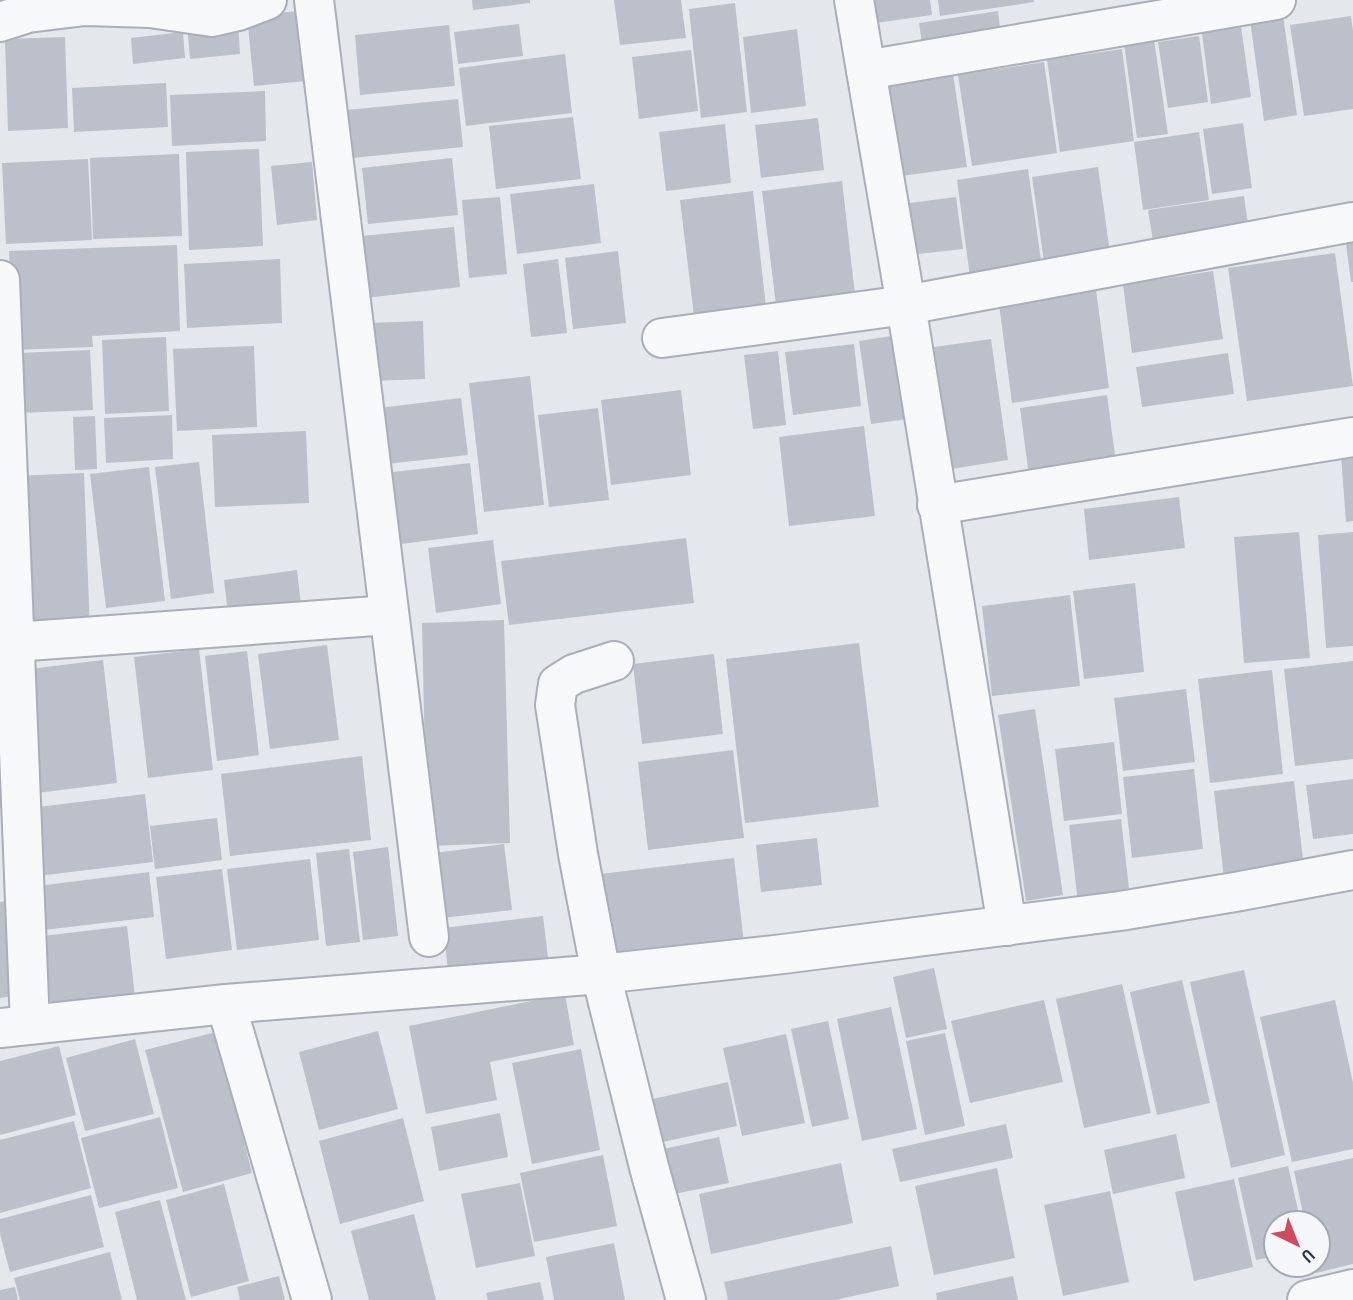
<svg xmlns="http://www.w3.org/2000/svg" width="1353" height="1300" font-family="'Sofia Sans Condensed',sans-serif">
  <rect width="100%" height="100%" fill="#e4e7ec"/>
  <g fill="#bbc0ca">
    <polygon points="472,0 530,0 530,3 473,10"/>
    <polygon points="614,0 681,0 686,38 620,45"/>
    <polygon points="858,0 930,0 932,15 862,25"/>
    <polygon points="938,0 1034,0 1034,2 940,16"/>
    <polygon points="735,3 747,112 701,118 689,9"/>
    <polygon points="299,11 306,81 254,86 247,16"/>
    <polygon points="998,11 1002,45 924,57 919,23"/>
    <polygon points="1283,15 1297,115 1264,121 1250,20"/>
    <polygon points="1351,16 1353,31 1353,109 1304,116 1290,25"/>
    <polygon points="238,20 240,54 190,59 187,24"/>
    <polygon points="519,24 523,56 458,64 454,32"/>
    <polygon points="449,25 455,86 360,95 355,35"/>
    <polygon points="1241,27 1251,97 1211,104 1202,33"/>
    <polygon points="797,29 806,106 751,113 743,37"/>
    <polygon points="183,32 185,58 133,64 131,38"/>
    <polygon points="1199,36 1208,102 1168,108 1158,42"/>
    <polygon points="65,37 68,128 8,131 5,39"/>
    <polygon points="1154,40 1168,134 1137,138 1124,44"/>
    <polygon points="1122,49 1134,141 1060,152 1047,60"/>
    <polygon points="691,50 698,111 639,119 632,57"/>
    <polygon points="565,54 572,113 466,126 459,68"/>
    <polygon points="1044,62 1057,153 972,166 958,75"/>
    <polygon points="953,74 967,167 887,178 874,86"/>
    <polygon points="166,83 168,127 74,132 72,88"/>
    <polygon points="265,91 266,141 172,146 170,95"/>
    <polygon points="458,99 463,147 342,159 337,111"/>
    <polygon points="573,117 581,179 496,189 489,126"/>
    <polygon points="818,118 824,170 761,178 755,125"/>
    <polygon points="1243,123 1252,188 1212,194 1203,129"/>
    <polygon points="725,124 731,183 666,191 659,132"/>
    <polygon points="1199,132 1209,200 1143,210 1134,142"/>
    <polygon points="259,149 263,246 189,250 186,152"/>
    <polygon points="179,154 182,236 93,239 90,158"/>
    <polygon points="452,158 458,215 368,224 362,168"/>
    <polygon points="88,159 92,240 6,244 2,163"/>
    <polygon points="312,162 317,220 277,225 271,166"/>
    <polygon points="1098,167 1111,260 1045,269 1032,177"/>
    <polygon points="1028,169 1043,274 971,284 957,180"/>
    <polygon points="842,181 855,295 776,305 762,191"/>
    <polygon points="594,184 601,243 517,254 510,194"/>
    <polygon points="753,191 766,307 694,316 680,200"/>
    <polygon points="1244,196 1250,239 1155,253 1148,210"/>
    <polygon points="500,197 507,274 469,278 462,200"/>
    <polygon points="956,197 963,249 900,256 894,205"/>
    <polygon points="454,227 460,287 357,299 351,237"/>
    <polygon points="1353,228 1353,282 1351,282 1344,229"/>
    <polygon points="177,245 180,331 92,336 93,347 13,350 9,251"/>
    <polygon points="618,251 626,323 573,329 565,258"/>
    <polygon points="1335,253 1353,386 1247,401 1228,268"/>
    <polygon points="280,259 282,323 187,328 184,264"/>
    <polygon points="558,259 567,333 531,337 523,264"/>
    <polygon points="1213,271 1223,339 1132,353 1123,285"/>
    <polygon points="1096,290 1109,388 1012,403 999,304"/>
    <polygon points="423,321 425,379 370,381 368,323"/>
    <polygon points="904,334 915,418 871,424 859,341"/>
    <polygon points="166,337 169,411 105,414 102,340"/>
    <polygon points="991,339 1008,460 951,469 934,347"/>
    <polygon points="854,344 861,406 793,415 785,352"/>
    <polygon points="254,346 257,427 177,431 173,349"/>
    <polygon points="90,350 93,410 20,413 18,353"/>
    <polygon points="778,351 786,425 753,429 744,355"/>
    <polygon points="1228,353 1234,394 1142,407 1136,367"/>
    <polygon points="530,376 544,505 484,512 469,383"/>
    <polygon points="681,390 691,475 611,485 601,400"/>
    <polygon points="1107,395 1116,463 1029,476 1020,408"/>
    <polygon points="461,398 468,455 377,465 371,409"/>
    <polygon points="598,408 609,500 549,507 538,415"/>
    <polygon points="172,415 173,459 106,463 104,418"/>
    <polygon points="95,416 97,469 75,470 73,417"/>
    <polygon points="864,426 875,516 789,526 779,437"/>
    <polygon points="306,431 309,503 215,507 212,435"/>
    <polygon points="1353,454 1353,521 1346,522 1341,455"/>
    <polygon points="199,462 214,593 171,599 155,467"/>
    <polygon points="470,463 478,534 386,546 377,474"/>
    <polygon points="149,467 165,601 106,608 90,474"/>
    <polygon points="84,473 90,633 21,636 15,476"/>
    <polygon points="1179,497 1185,548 1089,560 1084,509"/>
    <polygon points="1299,532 1310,658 1244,663 1234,537"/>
    <polygon points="1353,532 1353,646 1326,648 1318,535"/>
    <polygon points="686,538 694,603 509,625 501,561"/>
    <polygon points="493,540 501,604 436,613 428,548"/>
    <polygon points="297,570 302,614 229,622 224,580"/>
    <polygon points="1135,583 1144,672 1084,679 1073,591"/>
    <polygon points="1070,595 1080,686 992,696 982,606"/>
    <polygon points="504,620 510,843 427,846 422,623"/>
    <polygon points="859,643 879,807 745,823 726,659"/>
    <polygon points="327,645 339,740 270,749 258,654"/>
    <polygon points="199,649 213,770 148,778 134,657"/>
    <polygon points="247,651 259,755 217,761 205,656"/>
    <polygon points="714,654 723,734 642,744 633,664"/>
    <polygon points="103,660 117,783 37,793 22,670"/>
    <polygon points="1353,661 1353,759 1295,766 1284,669"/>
    <polygon points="1272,670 1283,774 1210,783 1198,679"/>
    <polygon points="1186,689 1195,762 1123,771 1114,698"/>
    <polygon points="1035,709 1063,895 1026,901 998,715"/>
    <polygon points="1114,742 1122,814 1064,821 1055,749"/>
    <polygon points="733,750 744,838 648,850 638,762"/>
    <polygon points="362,756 371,840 230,856 221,774"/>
    <polygon points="1194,769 1203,849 1132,858 1123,777"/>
    <polygon points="1353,779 1353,834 1313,839 1306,785"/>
    <polygon points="1294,781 1304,868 1224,878 1214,791"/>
    <polygon points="145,794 153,862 38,876 30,808"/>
    <polygon points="217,818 222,860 155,869 150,826"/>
    <polygon points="1121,819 1130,897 1078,903 1069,825"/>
    <polygon points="817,838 822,885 761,892 756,845"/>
    <polygon points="504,844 512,910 442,918 435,853"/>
    <polygon points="388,847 398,936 363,940 353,852"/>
    <polygon points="349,849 360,942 326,946 316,853"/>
    <polygon points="734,858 744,943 610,960 600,874"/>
    <polygon points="310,859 319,940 237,950 227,869"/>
    <polygon points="222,869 232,950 166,959 156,877"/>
    <polygon points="149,872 154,917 35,931 30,887"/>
    <polygon points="13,900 25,995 0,998 0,902"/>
    <polygon points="543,916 549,966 449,978 443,928"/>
    <polygon points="127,926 135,997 51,1008 43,936"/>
    <polygon points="934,968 947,1029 906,1038 893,977"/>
    <polygon points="1244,970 1285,1155 1231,1168 1190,982"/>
    <polygon points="1182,980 1210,1103 1157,1115 1130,992"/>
    <polygon points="1122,984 1151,1113 1084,1128 1056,999"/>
    <polygon points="565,994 574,1045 490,1062 497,1100 426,1114 409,1026"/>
    <polygon points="1044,1000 1063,1082 970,1103 951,1021"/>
    <polygon points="1335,1000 1353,1083 1353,1149 1292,1162 1260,1017"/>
    <polygon points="891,1007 917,1129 862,1141 837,1019"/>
    <polygon points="828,1021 849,1119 812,1127 791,1029"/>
    <polygon points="378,1031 398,1109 319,1130 299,1052"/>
    <polygon points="216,1032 252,1173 183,1192 145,1050"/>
    <polygon points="945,1033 965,1126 925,1135 906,1041"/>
    <polygon points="786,1034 805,1123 742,1136 723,1048"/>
    <polygon points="135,1039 154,1114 85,1131 66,1058"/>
    <polygon points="59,1046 76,1115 0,1135 0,1061"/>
    <polygon points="581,1049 600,1150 532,1164 512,1063"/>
    <polygon points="728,1082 737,1126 644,1146 635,1103"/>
    <polygon points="500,1113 508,1157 439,1171 431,1127"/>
    <polygon points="160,1117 178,1188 99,1208 81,1138"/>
    <polygon points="403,1118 424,1201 340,1224 319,1141"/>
    <polygon points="74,1121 91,1188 0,1213 0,1140"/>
    <polygon points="1006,1124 1013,1158 900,1182 892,1149"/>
    <polygon points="1176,1134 1185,1178 1113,1194 1104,1150"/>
    <polygon points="719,1137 729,1183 664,1196 654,1151"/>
    <polygon points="603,1155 617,1226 534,1242 520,1173"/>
    <polygon points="1353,1158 1353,1264 1316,1273 1315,1265 1318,1265 1318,1223 1305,1223 1294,1171"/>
    <polygon points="841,1163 853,1223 711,1254 699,1194"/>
    <polygon points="1288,1166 1301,1223 1276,1223 1276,1256 1256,1260 1238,1178"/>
    <polygon points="997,1168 1015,1258 934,1275 915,1186"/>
    <polygon points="1234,1179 1253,1267 1194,1281 1175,1192"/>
    <polygon points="520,1183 535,1256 476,1268 461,1194"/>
    <polygon points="224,1184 249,1281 191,1297 166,1200"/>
    <polygon points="1110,1191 1129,1282 1063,1296 1044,1205"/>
    <polygon points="91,1195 104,1247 10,1272 0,1234 0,1219"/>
    <polygon points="160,1200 186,1300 137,1300 115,1212"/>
    <polygon points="414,1214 436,1300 369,1300 351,1231"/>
    <polygon points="614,1243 625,1300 554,1300 546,1257"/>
    <polygon points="891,1246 899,1286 835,1300 728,1300 724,1282"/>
    <polygon points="110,1252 122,1300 20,1300 14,1278"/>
    <polygon points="279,1276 285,1300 240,1300 237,1287"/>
    <polygon points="1013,1276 1018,1300 937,1300 936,1293"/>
    <polygon points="540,1282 544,1300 488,1300 486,1293"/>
    <polygon points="15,1287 18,1300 0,1300 0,1290"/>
  </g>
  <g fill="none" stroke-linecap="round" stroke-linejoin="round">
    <defs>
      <g id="minor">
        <polyline points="314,0 429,937"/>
        <polyline points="854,0 906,305 1007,926"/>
        <polyline points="0,22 28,13 85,6 150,8 212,17 238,11 267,0"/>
        <polyline points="866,70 1276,0"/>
        <polyline points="0,280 30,1025"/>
        <polyline points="662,338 906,305 1353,222"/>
        <polyline points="937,505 1353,437"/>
        <polyline points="14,642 389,615"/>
        <polyline points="226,1004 312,1300"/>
        <polyline points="0,1028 226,1004 601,974 578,854 555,705 558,684 574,674 614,661"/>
        <polyline points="686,1300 649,1167 601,974 783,954 1120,911 1235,892 1353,870"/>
        <polyline points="1307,1300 1353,1289"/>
      </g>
    </defs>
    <use href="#minor" stroke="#a9aeb7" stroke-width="42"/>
    <use href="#minor" stroke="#f7f8fa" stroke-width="38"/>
  </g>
  <g transform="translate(1297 1244) rotate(137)"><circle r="33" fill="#f4f6f9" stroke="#a4a8b1" stroke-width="2"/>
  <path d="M0-5L12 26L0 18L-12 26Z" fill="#d1495b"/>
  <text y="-10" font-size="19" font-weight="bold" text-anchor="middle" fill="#2b3445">U</text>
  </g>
</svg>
